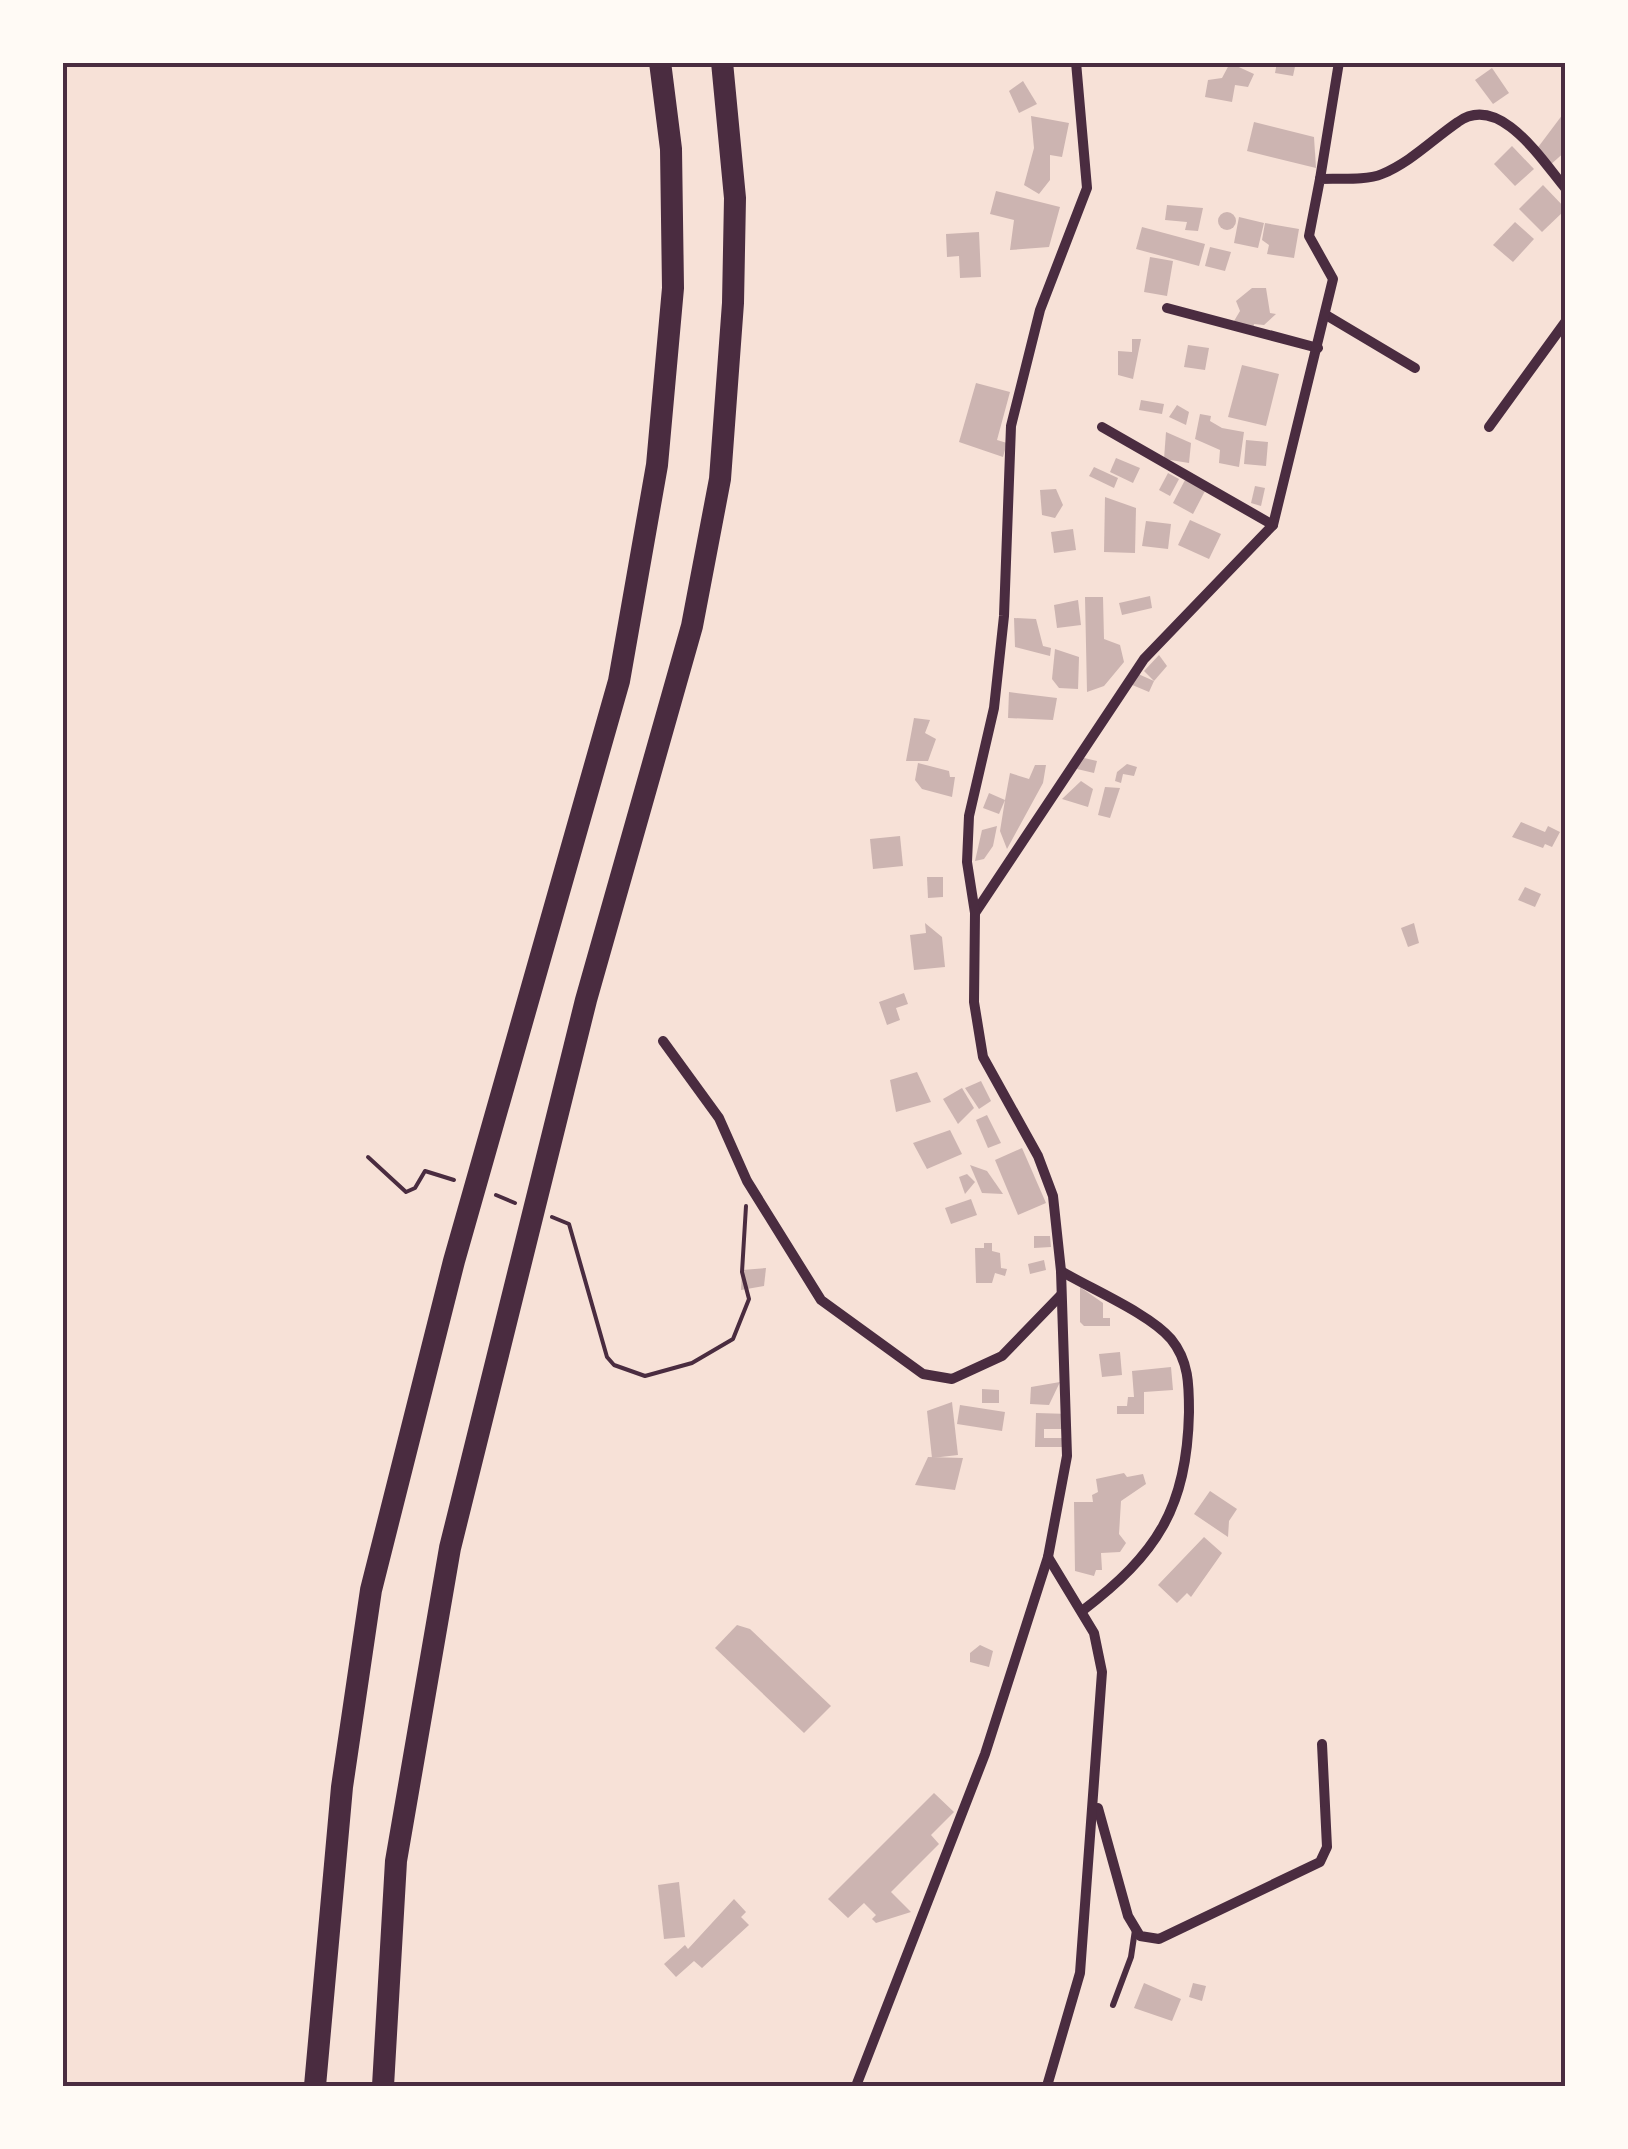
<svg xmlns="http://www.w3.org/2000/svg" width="1628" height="2149" font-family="Raleway,sans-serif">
  <rect width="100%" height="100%" fill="#f7e1d7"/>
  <g fill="#ccb4b1">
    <polygon points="1277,62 1296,62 1293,76 1275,73"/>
    <polygon points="1230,63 1254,74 1248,87 1235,85 1232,102 1205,97 1208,80 1222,78"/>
    <polygon points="1492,68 1509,93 1493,104 1475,80"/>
    <polygon points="1023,81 1037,104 1019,113 1009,91"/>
    <polygon points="1563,114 1566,151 1550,165 1536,150"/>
    <polygon points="1031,116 1069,123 1062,157 1050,155 1050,180 1039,194 1024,185 1034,148"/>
    <polygon points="1254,122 1314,137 1316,168 1247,151"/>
    <polygon points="1512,146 1534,169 1515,186 1494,164"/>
    <polygon points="1543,185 1566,209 1542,232 1519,209"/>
    <polygon points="996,191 1060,207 1049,247 1010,250 1014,220 990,214"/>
    <polygon points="1167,205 1203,208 1198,231 1185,230 1187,222 1165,220"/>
    <circle cx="1227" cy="221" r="9"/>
    <polygon points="1239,217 1264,223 1258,248 1234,243"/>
    <polygon points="1515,222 1534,239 1513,262 1493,245"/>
    <polygon points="1265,223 1299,229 1294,258 1267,254 1269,245 1262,240"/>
    <polygon points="1142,227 1205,244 1199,266 1136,249"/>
    <polygon points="979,232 981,277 960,278 959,256 947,257 946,234"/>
    <polygon points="1210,247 1231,252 1225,271 1205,266"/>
    <polygon points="1150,257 1173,261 1167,296 1144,292"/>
    <polygon points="1252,288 1266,288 1270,313 1276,314 1264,325 1254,324 1253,331 1234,321 1240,311 1236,301"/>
    <polygon points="1132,339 1141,339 1133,379 1118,375 1118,351 1132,352"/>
    <polygon points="1188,345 1209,348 1205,370 1184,367"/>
    <polygon points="1242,365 1279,374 1266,426 1228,417"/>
    <polygon points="976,383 1010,392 997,440 1007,443 1003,457 959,442"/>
    <polygon points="1141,400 1164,404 1162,414 1139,410"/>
    <polygon points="1177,405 1189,412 1186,425 1169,417"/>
    <polygon points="1200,414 1211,416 1210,421 1222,428 1244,432 1239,467 1219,463 1220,450 1195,439"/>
    <polygon points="1166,432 1191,443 1189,463 1164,459"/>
    <polygon points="1246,440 1268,442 1266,466 1244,464"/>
    <polygon points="1116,458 1140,468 1133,483 1110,472"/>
    <polygon points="1094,467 1118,478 1114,488 1089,476"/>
    <polygon points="1168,473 1179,479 1170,496 1159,490"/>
    <polygon points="1185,480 1205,491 1193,514 1173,503"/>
    <polygon points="1255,486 1265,488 1261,506 1251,503"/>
    <polygon points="1056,489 1063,505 1055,518 1042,515 1040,490"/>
    <polygon points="1105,497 1136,508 1135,553 1104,552"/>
    <polygon points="1190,520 1221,534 1209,559 1178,545"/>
    <polygon points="1146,521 1171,524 1168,549 1142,546"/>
    <polygon points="1073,529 1076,550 1054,553 1051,532"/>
    <polygon points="1150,596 1152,608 1122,615 1119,603"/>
    <polygon points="1085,597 1103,597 1104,639 1120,645 1124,662 1104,686 1087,692"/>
    <polygon points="1078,600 1081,625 1057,628 1054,605"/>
    <polygon points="1014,618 1036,619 1043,646 1051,648 1050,656 1015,647"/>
    <polygon points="1055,649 1079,657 1078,689 1059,688 1052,679"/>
    <polygon points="1159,655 1167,666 1154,681 1144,671"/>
    <polygon points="1136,673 1154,681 1149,692 1130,684"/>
    <polygon points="1009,692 1057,698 1053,720 1008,718"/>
    <polygon points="914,718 930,720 925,733 936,739 928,761 906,761"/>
    <polygon points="1080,757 1097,761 1094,773 1077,769"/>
    <polygon points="918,763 949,771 950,777 955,777 952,797 922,789 915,780"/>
    <polygon points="1127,764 1137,767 1134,776 1123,774 1121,783 1115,781 1117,772"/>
    <polygon points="1035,765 1046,765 1043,783 1007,849 1000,831 1005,800 999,814 983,808 989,793 1005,800 1010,773 1029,779"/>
    <polygon points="1081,781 1093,789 1088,807 1062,799"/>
    <polygon points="1105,787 1120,788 1110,818 1098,815"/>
    <polygon points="1521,822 1545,832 1548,826 1560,832 1552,847 1545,844 1543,848 1512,837"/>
    <polygon points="997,826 993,846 984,859 975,861 982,830"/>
    <polygon points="900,836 903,866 873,869 870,839"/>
    <polygon points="927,877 943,877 943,897 928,898"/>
    <polygon points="1525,887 1541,894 1535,907 1518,900"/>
    <polygon points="925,923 942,937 945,967 914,970 910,935 926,933"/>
    <polygon points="1414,923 1419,943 1408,947 1401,928"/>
    <polygon points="904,993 908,1004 896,1008 900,1020 887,1025 879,1002"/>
    <polygon points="917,1072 931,1102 896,1112 890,1080"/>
    <polygon points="981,1081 991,1101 979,1109 965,1088"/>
    <polygon points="962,1088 974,1108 958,1124 943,1099"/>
    <polygon points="987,1115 1001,1143 988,1148 976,1120"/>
    <polygon points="950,1130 962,1154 927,1169 913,1143"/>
    <polygon points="1022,1148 1046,1203 1018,1215 995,1160"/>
    <polygon points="970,1165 987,1171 1003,1194 982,1193"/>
    <polygon points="967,1174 975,1182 965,1194 959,1177"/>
    <polygon points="971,1199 977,1215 951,1224 945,1208"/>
    <polygon points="1034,1236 1050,1236 1051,1247 1034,1248"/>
    <polygon points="984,1243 992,1243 992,1251 1000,1253 1001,1268 1007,1269 1005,1276 995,1273 992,1283 976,1283 975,1248 984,1248"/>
    <polygon points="1044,1260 1046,1270 1030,1274 1028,1264"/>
    <polygon points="766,1268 764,1286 741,1290 742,1270"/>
    <polygon points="1080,1287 1103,1303 1103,1318 1110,1318 1110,1326 1084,1326 1080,1322"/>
    <polygon points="1120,1352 1122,1375 1102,1377 1099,1354"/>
    <polygon points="1171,1367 1173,1390 1144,1392 1144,1414 1117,1414 1117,1406 1127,1406 1128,1397 1134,1397 1132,1371"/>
    <polygon points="1060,1382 1049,1405 1030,1404 1031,1387"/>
    <polygon points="982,1389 999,1390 999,1403 982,1403"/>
    <polygon points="952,1402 958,1455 932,1458 927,1411"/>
    <polygon points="960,1405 1005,1412 1002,1431 957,1424"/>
    <polygon points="1036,1413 1070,1414 1070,1429 1044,1429 1044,1438 1069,1438 1068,1447 1035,1447"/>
    <polygon points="928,1457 963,1458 955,1490 915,1485"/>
    <polygon points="1124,1473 1127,1477 1143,1474 1146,1484 1121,1501 1119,1534 1126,1543 1120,1552 1101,1553 1102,1570 1096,1570 1094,1576 1075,1571 1074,1502 1093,1502 1092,1495 1098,1492 1096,1479"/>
    <polygon points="1210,1491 1237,1509 1229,1521 1228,1537 1194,1514"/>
    <polygon points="1204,1537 1222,1553 1191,1597 1187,1593 1177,1603 1158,1585"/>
    <polygon points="737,1625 750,1629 831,1706 804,1733 715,1648"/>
    <polygon points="980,1645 993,1651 989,1667 970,1662 970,1653"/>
    <polygon points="934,1793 954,1812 931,1835 939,1844 891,1892 911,1912 876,1923 872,1919 876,1915 864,1903 848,1918 828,1899"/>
    <polygon points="679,1882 685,1937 664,1939 658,1885"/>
    <polygon points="734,1899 746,1912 741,1917 749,1925 702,1968 694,1961 676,1977 664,1964 685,1945 688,1949"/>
    <polygon points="1144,1983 1181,1999 1172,2021 1134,2008"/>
    <polygon points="1193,1983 1206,1986 1202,2001 1189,1997"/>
  </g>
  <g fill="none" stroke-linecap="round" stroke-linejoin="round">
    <g stroke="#4a2c40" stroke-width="4">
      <polyline points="368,1157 406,1192 415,1188 425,1171 454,1180"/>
      <polyline points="496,1195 515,1203"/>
      <polyline points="552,1217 569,1224 607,1357 614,1365 645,1376 692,1363 733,1339 749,1299 742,1272 746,1206"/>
    </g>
    <polyline stroke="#4a2c40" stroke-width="6" points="1113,2005 1131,1957 1135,1930"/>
    <g stroke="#4a2c40" stroke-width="10">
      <polyline points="1320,179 1339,62"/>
      <polyline points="1167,308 1318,348"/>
      <polyline points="1326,315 1415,368"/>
      <polyline points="1102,427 1273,525"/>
      <polyline points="1489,427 1566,321"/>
      <path d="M 975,913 L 1144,659 L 1273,525 L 1333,279 L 1309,236 L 1320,179 C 1339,178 1365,181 1382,174 C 1411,162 1433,139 1458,122 C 1500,92 1543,162 1566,189"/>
      <polyline points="663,1041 719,1118 747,1181 821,1300 923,1374 952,1379 1002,1356 1061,1295"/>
      <path d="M 1061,1271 C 1091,1289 1150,1314 1171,1339 C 1189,1361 1189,1385 1189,1412 C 1187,1508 1157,1554 1082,1611"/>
      <polyline points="1098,1808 1128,1916 1140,1936 1159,1939 1320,1862 1327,1847 1322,1744"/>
      <polyline points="856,2086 985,1754 1048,1557 1067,1456 1061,1271 1053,1196 1038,1156 983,1057 974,1002 975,913 967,862 969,816 994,708 1004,616 1011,426 1040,310 1087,188 1076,62"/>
      <polyline points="1047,2086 1080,1973 1102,1672 1094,1633 1048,1557"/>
    </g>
    <g stroke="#4a2c40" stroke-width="22">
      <polyline points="315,2086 342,1787 371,1590 454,1261 619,681 657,465 673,288 671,149 660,62"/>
      <polyline points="383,2086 396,1861 450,1548 586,1000 692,626 720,479 733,303 735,198 722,62"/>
    </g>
  </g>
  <rect width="1628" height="2149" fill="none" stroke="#fffaf5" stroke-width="130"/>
  <rect x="65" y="65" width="1498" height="2019" fill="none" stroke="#4a2c40" stroke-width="4"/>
</svg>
